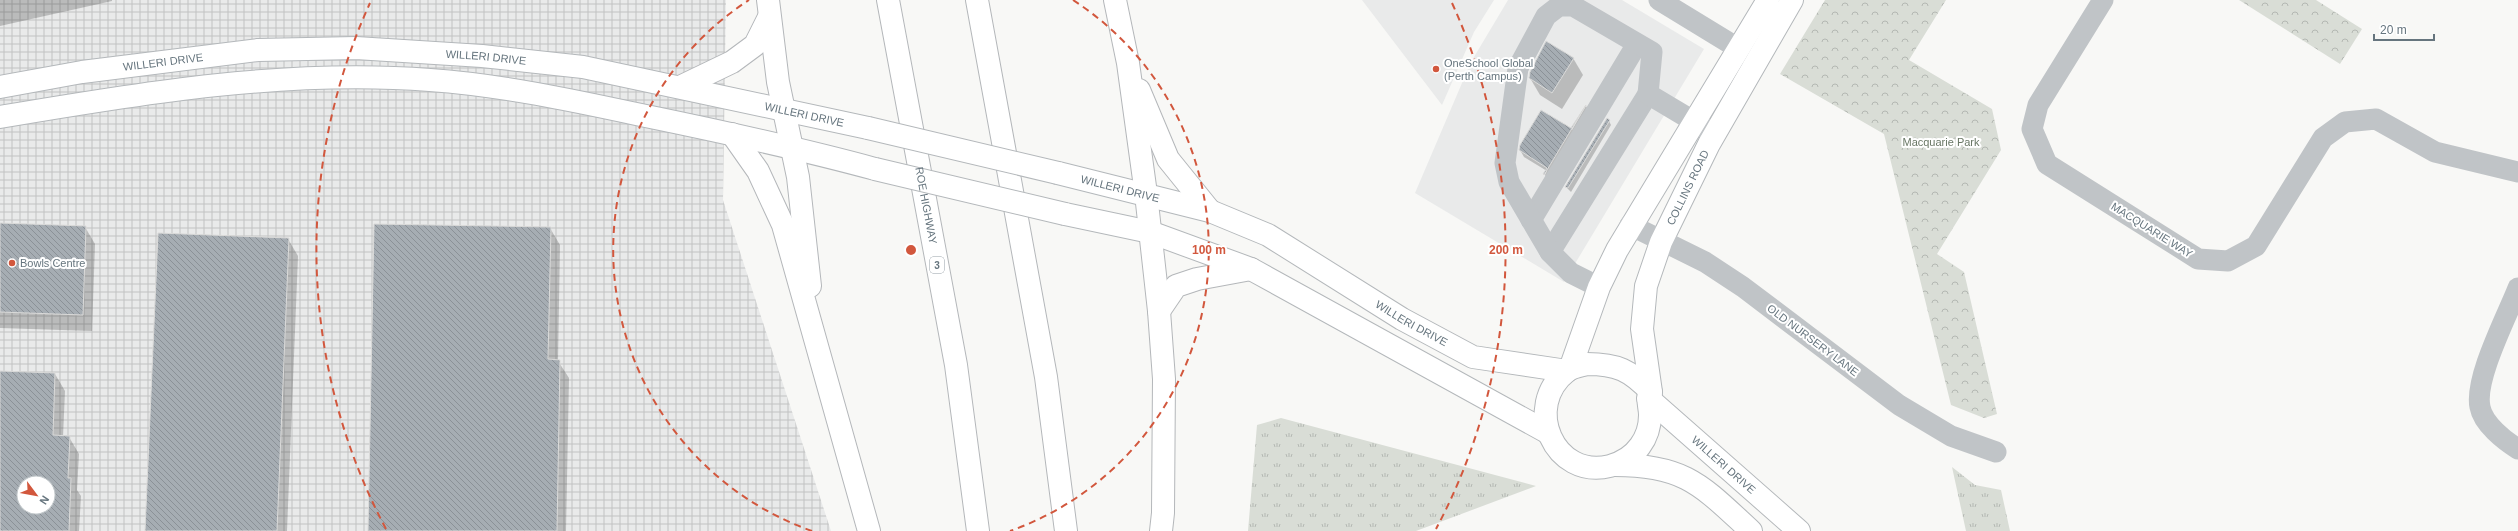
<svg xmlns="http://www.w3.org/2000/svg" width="2518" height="531" font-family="Arial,sans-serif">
  <defs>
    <pattern id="industrial-grid" width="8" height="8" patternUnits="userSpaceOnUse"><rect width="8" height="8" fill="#e9eaea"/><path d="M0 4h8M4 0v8" fill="none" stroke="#c1c2c3"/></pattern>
    <pattern id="grass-tufts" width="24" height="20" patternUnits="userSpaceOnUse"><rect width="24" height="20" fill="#d9ddd6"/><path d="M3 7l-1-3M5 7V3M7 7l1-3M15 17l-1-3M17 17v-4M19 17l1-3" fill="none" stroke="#b4b8b3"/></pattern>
    <pattern id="park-crowns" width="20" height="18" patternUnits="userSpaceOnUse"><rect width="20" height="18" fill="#d9ddd6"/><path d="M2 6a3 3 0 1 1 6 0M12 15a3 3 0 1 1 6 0" fill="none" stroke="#b4b8b3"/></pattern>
    <pattern id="building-back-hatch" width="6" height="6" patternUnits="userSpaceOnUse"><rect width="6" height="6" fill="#a6adb3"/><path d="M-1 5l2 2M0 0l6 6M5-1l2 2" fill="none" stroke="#8b9197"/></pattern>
  </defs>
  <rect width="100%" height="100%" fill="#f8f8f6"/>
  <g fill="#e9eaea">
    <polygon points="1362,0 1494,0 1474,32 1442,105"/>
    <polygon points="1508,0 1622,0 1704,49 1564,282 1415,193 1471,62"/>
  </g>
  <path fill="url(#industrial-grid)" fill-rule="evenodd" d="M 0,0 L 726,0 L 723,200 L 831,531 L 0,531 ZM 24,483 L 48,483 L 48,507 L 24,507 Z"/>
  <g fill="url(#grass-tufts)">
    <polygon points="1281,418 1536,486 1416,531 1248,531 1257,425"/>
    <polygon points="1952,467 1975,485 2001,490 2010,531 1966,531"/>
  </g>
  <g fill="url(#park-crowns)">
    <polygon points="1825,0 1946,0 1909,60 1992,109 2001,150 1937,254 1964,272 1997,414 1984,418 1951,405 1884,134 1780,74"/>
    <polygon points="2239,0 2316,0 2362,29 2340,64"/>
  </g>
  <g fill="#0003" fill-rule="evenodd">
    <polygon points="0,0 112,0 112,1 0,26"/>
    <polygon points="1573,58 1583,75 1562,109 1540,95 1530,78"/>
    <polygon points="1586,106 1590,113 1549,181 1545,175 1547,171 1524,157 1520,150 1541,111 1572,130"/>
    <polygon points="1609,121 1611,125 1571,192 1566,187"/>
    <polygon points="0,224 85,227 95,244 92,331 0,328"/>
    <polygon points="550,228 560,245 558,361 569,378 566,531 369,531"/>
    <polygon points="288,239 298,256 287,531 146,531"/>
    <path d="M 0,372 L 55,374 L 65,391 L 63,437 L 69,437 L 79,454 L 77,490 L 81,496 L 79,531 L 0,531 ZM 24,483 L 48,483 L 48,507 L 24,507 Z"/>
  </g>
  <g fill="url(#building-back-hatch)" stroke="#dadad9" fill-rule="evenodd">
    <polygon points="1546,41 1574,58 1552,93 1529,78 1530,72"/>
    <polygon points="1586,105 1544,175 1543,174 1547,168 1519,150 1520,145 1541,110 1571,128"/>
    <polygon points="1607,118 1610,120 1568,188 1565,187"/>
    <polygon points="0,223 86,226 83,315 0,312"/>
    <polygon points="374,224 551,227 548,359 560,360 557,531 368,531"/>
    <polygon points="158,233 289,238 277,531 145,531"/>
    <path d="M 0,371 L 55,373 L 53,435 L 70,436 L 68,478 L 71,478 L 69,531 L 0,531 ZM 24,483 L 48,483 L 48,507 L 24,507 Z"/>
  </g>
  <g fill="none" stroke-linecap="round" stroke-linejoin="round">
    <defs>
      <g id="major">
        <path id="s1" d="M 0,87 L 82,72 L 258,50 L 356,48 L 482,56 L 583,67 L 868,128"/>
        <path d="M 0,117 C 141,93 286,69 430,80 C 501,85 571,100 641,115 C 719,131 798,148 875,169"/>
        <path id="s2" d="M 1058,173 L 1210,211 L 1268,235 L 1402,319 L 1473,357 L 1567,371"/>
        <polyline points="1065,214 1150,232 1251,269 1547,432"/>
        <path d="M 1587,364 C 1617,364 1630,370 1651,392 C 1646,400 1650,406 1650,415 C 1650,426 1646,438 1640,446 C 1633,456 1621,463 1610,466 C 1554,480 1522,406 1567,371 C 1572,367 1580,366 1587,364 Z"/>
        <polyline points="1570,369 1599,287 1617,250 1768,0"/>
        <path id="s3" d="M 1651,392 L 1642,329 L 1646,286 L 1661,242 L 1709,144 L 1792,0"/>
        <path id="s4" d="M 1648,398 L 1799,531"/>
        <path d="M 1615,465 C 1686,465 1702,486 1751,531"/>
      </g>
      <g id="highway">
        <polyline points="768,0 778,82 798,177 810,286"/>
        <path id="s5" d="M 888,0 L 956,365 L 978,531"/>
        <polyline points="977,0 1046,377 1066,531"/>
        <polyline points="1115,0 1128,63 1146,194 1159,311 1164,379 1163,513 1161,531"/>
        <polyline points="680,87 732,62 755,45 769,17"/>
        <polyline points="1139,90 1168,159 1210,211"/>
        <polyline points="732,134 758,171 783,225 869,531"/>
        <polyline points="1159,311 1176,286 1197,279 1251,269"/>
      </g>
    </defs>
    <use href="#major" stroke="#b4b8bb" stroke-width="24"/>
    <use href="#highway" stroke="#b4b7ba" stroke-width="24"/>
    <g stroke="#c0c4c7" stroke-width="21">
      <polyline points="1659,0 1754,58"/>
      <polyline points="2103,0 2038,105 2032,129 2047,164 2198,259 2228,261 2256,246 2323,138 2345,122 2376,119 2435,152 2518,172"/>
      <polyline points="1531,220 1637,44"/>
      <polyline points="1630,225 1705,262 1743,287 1899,405 1951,436 1996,452"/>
      <polyline points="1550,252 1648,94"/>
      <polyline points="1599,287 1571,273 1550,252 1509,182 1505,163 1518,68 1546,16 1559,6 1573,6 1652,52 1648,94 1715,134"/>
      <path d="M 2518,288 C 2507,316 2474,379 2480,407 C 2483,424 2505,441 2518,449"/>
    </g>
    <use href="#major" stroke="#fff" stroke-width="22"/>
    <use href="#highway" stroke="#fff" stroke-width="22"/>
    <defs>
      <g id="major-bridge">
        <polyline points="868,128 1058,173"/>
        <polyline points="875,169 1065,214"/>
      </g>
    </defs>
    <use href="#major-bridge" stroke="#b4b8bb" stroke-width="24" stroke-linecap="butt"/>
    <use href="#major-bridge" stroke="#fff" stroke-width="22"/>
  </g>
  <g fill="none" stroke="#d2573d" stroke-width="2" stroke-dasharray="7 5">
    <path d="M812 531A298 298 0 0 1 749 0M1073 0A298 298 0 0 1 1010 531"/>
    <path d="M386 529A595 595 0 0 1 370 3M1452 3A595 595 0 0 1 1436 529"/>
  </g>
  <g fill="#d2573d" stroke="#fff" stroke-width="1.5">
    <circle cx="1436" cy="69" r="4"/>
    <circle cx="12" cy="263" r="4"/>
  </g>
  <g text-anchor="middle" stroke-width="4" stroke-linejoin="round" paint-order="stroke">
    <rect fill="#fff" stroke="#949ea5" stroke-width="1" x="930" y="257" width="14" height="16" rx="3"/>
    <g font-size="10" font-weight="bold" fill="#66757e">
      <text x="937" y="269">3</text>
    </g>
    <g font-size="11" fill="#66757e" stroke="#fff">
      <text dy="4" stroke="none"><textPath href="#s1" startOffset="489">WILLERI DRIVE</textPath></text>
      <text dy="4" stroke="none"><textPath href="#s1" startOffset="165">WILLERI DRIVE</textPath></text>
      <text dy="4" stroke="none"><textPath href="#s1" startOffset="813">WILLERI DRIVE</textPath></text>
      <text dy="4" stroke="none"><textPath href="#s3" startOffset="214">COLLINS ROAD</textPath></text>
      <text dy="4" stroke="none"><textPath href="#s2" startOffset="64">WILLERI DRIVE</textPath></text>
      <text dy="4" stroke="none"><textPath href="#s5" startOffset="209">ROE HIGHWAY</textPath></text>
      <text transform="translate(2152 230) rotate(32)" y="4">MACQUARIE WAY</text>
      <text dy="4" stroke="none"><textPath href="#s2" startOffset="388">WILLERI DRIVE</textPath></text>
      <text transform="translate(1813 340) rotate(37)" y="4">OLD NURSERY LANE</text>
      <text dy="4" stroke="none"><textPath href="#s4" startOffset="101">WILLERI DRIVE</textPath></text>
    </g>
    <g font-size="11" fill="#66757e" stroke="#fff" text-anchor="start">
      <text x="1444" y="67">OneSchool Global<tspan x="1444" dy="13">(Perth Campus)</tspan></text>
      <text x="20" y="267">Bowls Centre</text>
    </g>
    <g font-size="11" fill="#697765" stroke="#fff">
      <text x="1941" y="146">Macquarie Park</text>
    </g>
  </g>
  <circle cx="911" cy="250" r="6" fill="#d2573d" stroke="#fff" stroke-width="2"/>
  <g font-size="12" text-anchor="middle" font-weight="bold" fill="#d2573d" stroke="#fff" stroke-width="4" stroke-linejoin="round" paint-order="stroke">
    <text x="1209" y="254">100 m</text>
    <text x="1506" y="254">200 m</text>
  </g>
  <g transform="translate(36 495) rotate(122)"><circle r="19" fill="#ffffff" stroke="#c2c8cb"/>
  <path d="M0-3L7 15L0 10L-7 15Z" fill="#d2573d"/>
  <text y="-6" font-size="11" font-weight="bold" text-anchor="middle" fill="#66757e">N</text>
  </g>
  <path d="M2374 34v6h60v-6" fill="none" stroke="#66757e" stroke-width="2"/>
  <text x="2380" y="34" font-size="12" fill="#66757e" stroke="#ffffff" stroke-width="3" paint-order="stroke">20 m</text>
</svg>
